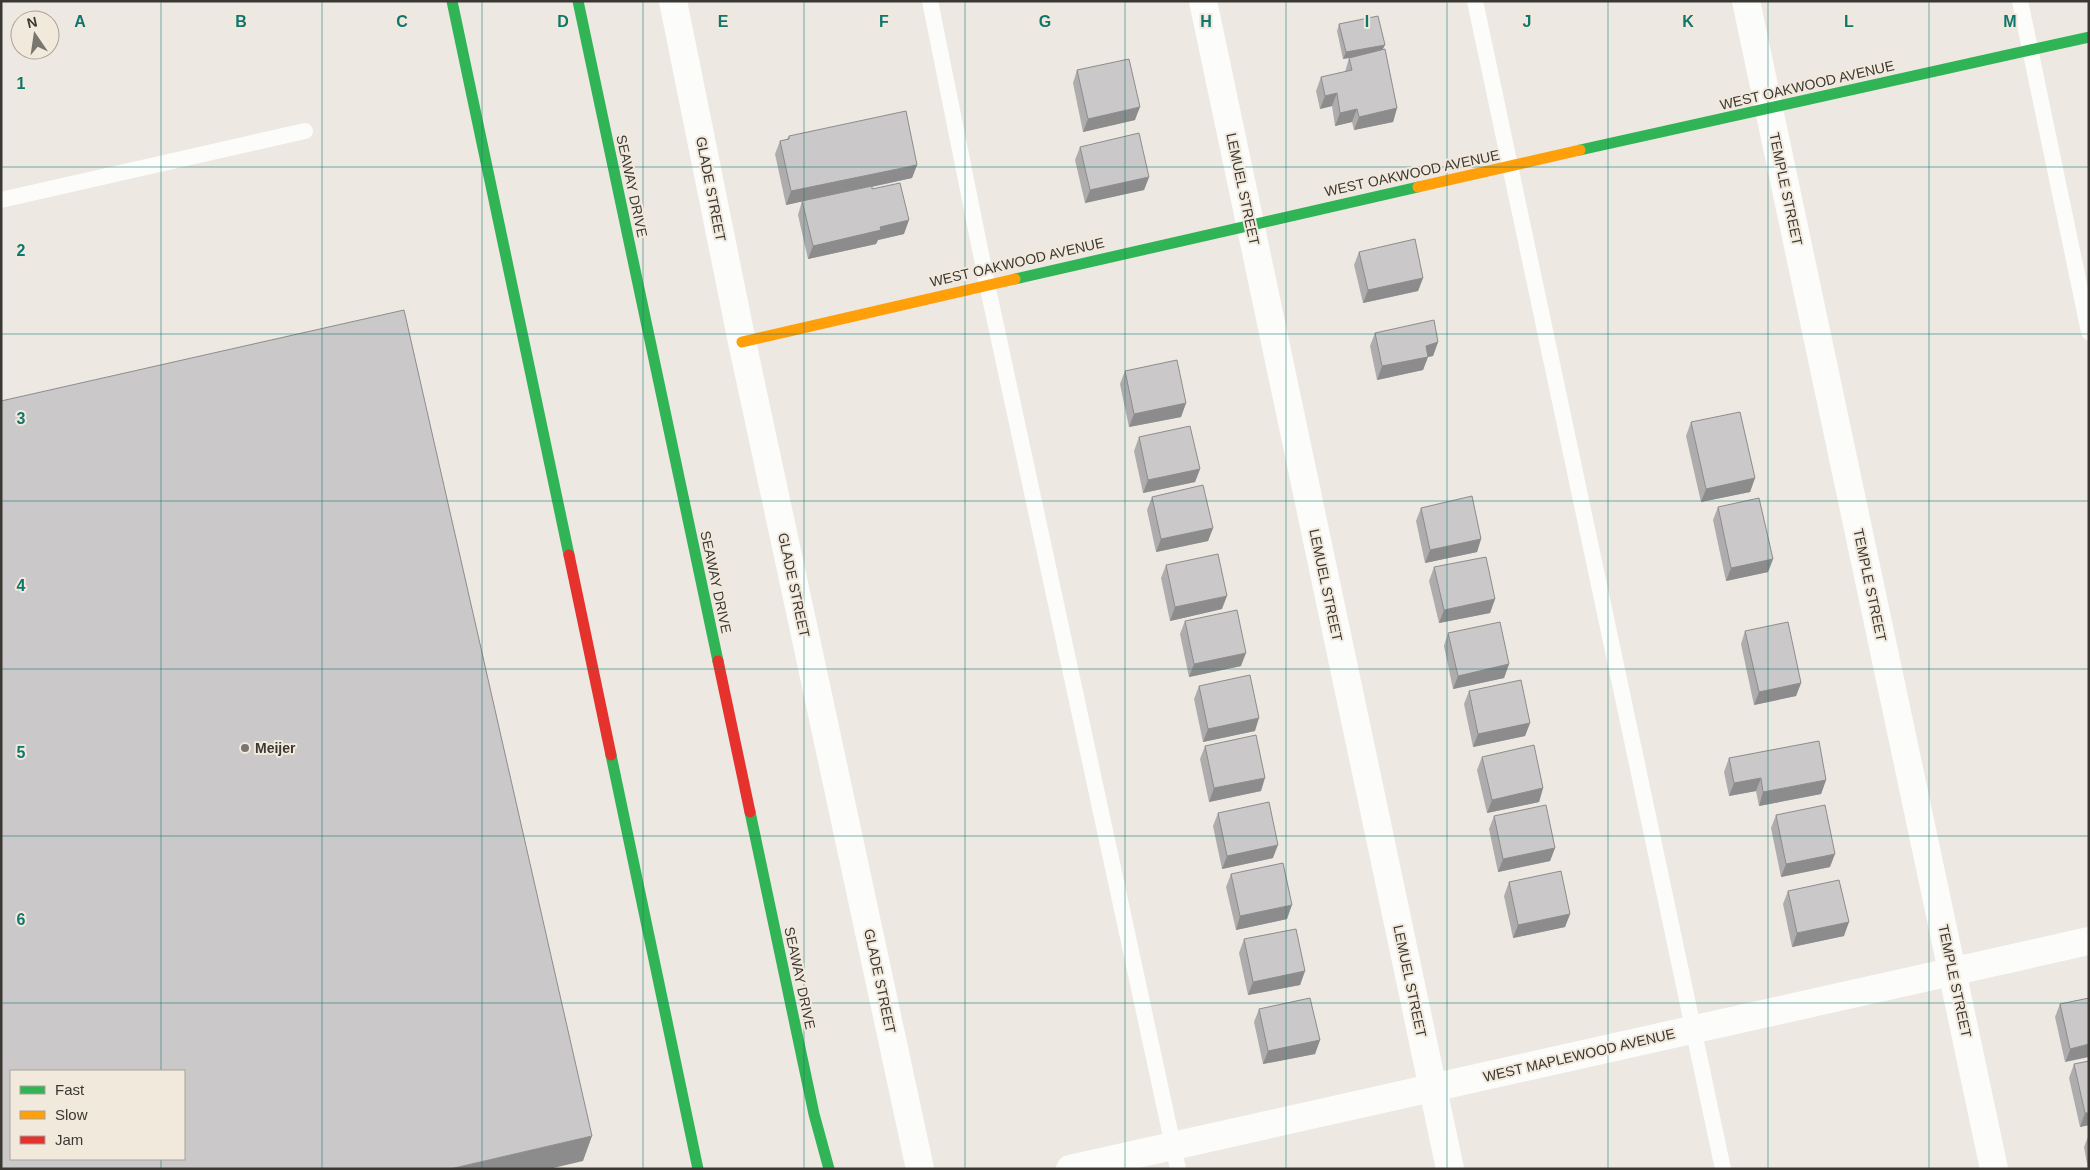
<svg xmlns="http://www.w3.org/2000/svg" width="2090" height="1170" font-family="Arial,sans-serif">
  <rect width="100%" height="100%" fill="#ede8e2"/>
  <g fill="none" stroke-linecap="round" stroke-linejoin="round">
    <g stroke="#fcfcfb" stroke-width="16">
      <polyline points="930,1 987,284 1178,1169"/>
      <polyline points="1475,1 1723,1169"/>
      <polyline points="2020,1 2089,332"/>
      <polyline points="1,200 305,131"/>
    </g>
    <g stroke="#fcfcfb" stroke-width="28">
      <polyline points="673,1 742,342 920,1169"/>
      <polyline points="1203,1 1450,1169"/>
      <polyline points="1746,1 1994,1169"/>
      <polyline points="1070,1169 2089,941"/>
    </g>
    <g stroke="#30b455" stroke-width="11">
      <polyline points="452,1 569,555"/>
      <polyline points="578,1 718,661"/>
      <polyline points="1580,150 2089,37"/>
      <polyline points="1015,279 1418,187"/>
      <polyline points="611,755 698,1169"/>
      <polyline points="750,812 814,1114 829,1169"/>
    </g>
    <g stroke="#ff9f0a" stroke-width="11">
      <polyline points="1418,187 1580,150"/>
      <polyline points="742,342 1015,279"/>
    </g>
    <g stroke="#e5322d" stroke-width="11">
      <polyline points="569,555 611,755"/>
      <polyline points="718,661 750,812"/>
    </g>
  </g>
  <g fill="#aeacac">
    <polygon points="1339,24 1383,50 1397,108 1393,122 1354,130 1352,122 1335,126 1332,106 1320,109 1316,91 1321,77 1345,72 1349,58 1343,59 1337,31"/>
    <polygon points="1077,70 1135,120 1083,132 1073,83"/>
    <polygon points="789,136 917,165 912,178 872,187 872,189 904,234 878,240 876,244 808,259 798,215 802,201 786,205 775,154 780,141 787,139"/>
    <polygon points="1080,147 1149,177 1144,190 1085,203 1075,160"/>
    <polygon points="1359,252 1423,278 1418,291 1363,303 1354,265"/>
    <polygon points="1375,333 1438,342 1433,356 1428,357 1423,370 1377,380 1370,346"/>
    <polygon points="1125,371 1186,403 1181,417 1129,427 1120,384"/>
    <polygon points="1691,422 1755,478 1750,492 1701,502 1686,436"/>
    <polygon points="1139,437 1200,469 1195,482 1143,493 1134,451"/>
    <polygon points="1152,497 1213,528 1208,541 1156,552 1147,510"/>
    <polygon points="1718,507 1773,559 1768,572 1726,581 1713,520"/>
    <polygon points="1421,508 1481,539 1477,552 1425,563 1416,521"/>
    <polygon points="1166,565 1222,609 1170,621 1161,578"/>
    <polygon points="1434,567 1495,599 1490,613 1439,623 1429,581"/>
    <polygon points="1185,621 1241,666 1189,677 1180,634"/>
    <polygon points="1745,631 1801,683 1796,696 1754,705 1741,644"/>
    <polygon points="1448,633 1509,664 1504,678 1453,689 1444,646"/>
    <polygon points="1199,686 1255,731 1203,742 1194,699"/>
    <polygon points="1469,691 1530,723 1525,736 1473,747 1464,704"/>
    <polygon points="1205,746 1261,791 1209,802 1200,759"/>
    <polygon points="1482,757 1543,788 1539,802 1487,813 1477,770"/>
    <polygon points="1729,758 1826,780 1821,794 1759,806 1756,791 1729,796 1724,772"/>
    <polygon points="1218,813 1273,858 1222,869 1213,826"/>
    <polygon points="1776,815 1830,867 1781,877 1771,828"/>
    <polygon points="1494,816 1555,848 1550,861 1498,872 1489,829"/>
    <polygon points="1231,874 1287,919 1236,930 1226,887"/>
    <polygon points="1509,882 1570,914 1565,927 1513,938 1504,896"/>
    <polygon points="1788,891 1844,936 1792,947 1783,904"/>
    <polygon points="1244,939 1305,971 1300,985 1248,995 1239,953"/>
    <polygon points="2089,998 2065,1062 2055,1017 2060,1004"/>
    <polygon points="1259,1009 1320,1040 1315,1054 1263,1064 1254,1022"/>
    <polygon points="2089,1061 2089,1125 2080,1127 2069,1078 2074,1064"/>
    <polygon points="2089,1134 2089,1169 2088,1169 2084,1147"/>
  </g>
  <g fill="#8d8c8c">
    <polygon points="1385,45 1382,51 1343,59 1346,52"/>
    <polygon points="1337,93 1332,106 1320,109 1325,96"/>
    <polygon points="1140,107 1135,120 1083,132 1088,119"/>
    <polygon points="1397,108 1393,122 1354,130 1359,117"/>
    <polygon points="1357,109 1352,122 1335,126 1340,113"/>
    <polygon points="917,165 912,178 786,205 791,191"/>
    <polygon points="1149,177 1144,190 1085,203 1090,190"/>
    <polygon points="909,220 904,234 878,240 876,244 808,259 813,246 880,227"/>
    <polygon points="1423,278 1418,291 1363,303 1368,290"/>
    <polygon points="1438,342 1433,356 1428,357 1423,370 1377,380 1382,366 1426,346"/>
    <polygon points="1186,403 1181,417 1129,427 1134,414"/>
    <polygon points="1200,469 1195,482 1143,493 1148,480"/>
    <polygon points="1755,478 1750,492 1701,502 1706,489"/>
    <polygon points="1213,528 1208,541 1156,552 1161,539"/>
    <polygon points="1481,539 1477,552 1425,563 1430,550"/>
    <polygon points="1773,559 1768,572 1726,581 1731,568"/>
    <polygon points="1227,596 1222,609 1170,621 1175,607"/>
    <polygon points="1495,599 1490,613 1439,623 1444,610"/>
    <polygon points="1246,653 1241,666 1189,677 1194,664"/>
    <polygon points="1509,664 1504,678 1453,689 1458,676"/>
    <polygon points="1801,683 1796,696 1754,705 1759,692"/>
    <polygon points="1259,718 1255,731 1203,742 1208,729"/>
    <polygon points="1530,723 1525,736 1473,747 1478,734"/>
    <polygon points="1265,778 1261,791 1209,802 1214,788"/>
    <polygon points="1761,778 1756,791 1729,796 1734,783"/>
    <polygon points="1826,780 1821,794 1759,806 1763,792"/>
    <polygon points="1543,788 1539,802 1487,813 1492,800"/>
    <polygon points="1278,845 1273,858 1222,869 1227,856"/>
    <polygon points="1555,848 1550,861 1498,872 1503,859"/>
    <polygon points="1835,854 1830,867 1781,877 1786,864"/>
    <polygon points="1292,905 1287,919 1236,930 1240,916"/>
    <polygon points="1570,914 1565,927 1513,938 1518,925"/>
    <polygon points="1849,922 1844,936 1792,947 1797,933"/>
    <polygon points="1305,971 1300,985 1248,995 1253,982"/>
    <polygon points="1320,1040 1315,1054 1263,1064 1268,1051"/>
    <polygon points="2089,1044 2089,1057 2065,1062 2070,1049"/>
    <polygon points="2085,1113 2089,1113 2089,1125 2080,1127"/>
    <polygon points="592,1136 583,1161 549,1169 450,1169"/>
  </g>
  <g fill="#cac8c8" stroke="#8d8c8c" fill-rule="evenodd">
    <polygon points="1378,16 1385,45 1346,52 1339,24"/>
    <polygon points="1385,49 1397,108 1359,117 1357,109 1340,113 1337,93 1325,96 1321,77 1352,70 1349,58"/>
    <polygon points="1129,59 1140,107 1088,119 1077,70"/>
    <polygon points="906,111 917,165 791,191 780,141 789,139 789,136"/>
    <polygon points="1139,133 1149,177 1090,190 1080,147"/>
    <polygon points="900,183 909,220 880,227 881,230 813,246 802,201 872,186 872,189"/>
    <polygon points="1415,239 1423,278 1368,290 1359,252"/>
    <path d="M 404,310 L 592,1136 L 450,1169 L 2,1169 L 1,1165 L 1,401 ZM 11,1071 L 184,1071 L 184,1159 L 11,1159 Z"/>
    <polygon points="1434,320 1438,342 1426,346 1428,357 1382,366 1375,333"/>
    <polygon points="1177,360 1186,403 1134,414 1125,371"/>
    <polygon points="1740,412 1755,478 1706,489 1691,422"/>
    <polygon points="1190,426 1200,469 1148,480 1139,437"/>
    <polygon points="1203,485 1213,528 1161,539 1152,497"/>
    <polygon points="1472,496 1481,539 1430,550 1421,508"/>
    <polygon points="1759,498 1773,559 1731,568 1718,507"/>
    <polygon points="1218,554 1227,596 1175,607 1166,565"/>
    <polygon points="1486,557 1495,599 1444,610 1434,567"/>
    <polygon points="1237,610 1246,653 1194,664 1185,621"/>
    <polygon points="1500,622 1509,664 1458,676 1448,633"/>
    <polygon points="1788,622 1801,683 1759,692 1745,631"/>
    <polygon points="1250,675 1259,718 1208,729 1199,686"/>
    <polygon points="1521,680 1530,723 1478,734 1469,691"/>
    <polygon points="1256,735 1265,778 1214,788 1205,746"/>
    <polygon points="1819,741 1826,780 1763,792 1761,778 1734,783 1729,758"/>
    <polygon points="1534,745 1543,788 1492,800 1482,757"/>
    <polygon points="1269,802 1278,845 1227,856 1218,813"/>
    <polygon points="1546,805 1555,848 1503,859 1494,816"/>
    <polygon points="1825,805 1835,854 1786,864 1776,815"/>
    <polygon points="1283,863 1292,905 1240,916 1231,874"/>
    <polygon points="1561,871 1570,914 1518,925 1509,882"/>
    <polygon points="1839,880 1849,922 1797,933 1788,891"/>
    <polygon points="1296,929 1305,971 1253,982 1244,939"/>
    <polygon points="1310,998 1320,1040 1268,1051 1259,1009"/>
    <polygon points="2089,998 2089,1044 2070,1049 2060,1004"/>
    <polygon points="2089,1061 2089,1113 2085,1113 2074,1064"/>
  </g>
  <path fill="none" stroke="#0f766e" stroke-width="1" stroke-opacity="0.55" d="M 161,1 L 161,1071M 322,1 L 322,1169M 482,1 L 482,1169M 643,1 L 643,1169M 804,1 L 804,1169M 965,1 L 965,1169M 1125,1 L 1125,1169M 1286,1 L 1286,1169M 1447,1 L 1447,1169M 1608,1 L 1608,1169M 1768,1 L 1768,1169M 1929,1 L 1929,1169M 1,167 L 2089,167M 1,334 L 2089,334M 1,501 L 2089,501M 1,669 L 2089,669M 1,836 L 2089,836M 1,1003 L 2089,1003M 161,1159 L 161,1169"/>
  <circle fill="#797570" stroke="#f2e9dd" stroke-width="2" cx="245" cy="748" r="5"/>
  <g text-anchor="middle" stroke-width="4" stroke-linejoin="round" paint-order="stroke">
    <g font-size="14" fill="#3b3732" stroke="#f2e9dd">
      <text transform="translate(1807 85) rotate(-13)" y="5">WEST OAKWOOD AVENUE</text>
      <text transform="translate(1412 173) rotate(-12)" y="5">WEST OAKWOOD AVENUE</text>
      <text transform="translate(632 186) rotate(78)" y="5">SEAWAY DRIVE</text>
      <text transform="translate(711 189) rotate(79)" y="5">GLADE STREET</text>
      <text transform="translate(1243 189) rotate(78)" y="5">LEMUEL STREET</text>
      <text transform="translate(1786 189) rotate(78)" y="5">TEMPLE STREET</text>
      <text transform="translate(1017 262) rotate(-13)" y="5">WEST OAKWOOD AVENUE</text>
      <text transform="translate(716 582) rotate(78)" y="5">SEAWAY DRIVE</text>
      <text transform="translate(794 585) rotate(78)" y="5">GLADE STREET</text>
      <text transform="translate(1326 585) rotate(78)" y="5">LEMUEL STREET</text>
      <text transform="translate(1870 585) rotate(78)" y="5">TEMPLE STREET</text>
      <text transform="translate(800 978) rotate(78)" y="5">SEAWAY DRIVE</text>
      <text transform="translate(880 981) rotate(78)" y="5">GLADE STREET</text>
      <text transform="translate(1410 981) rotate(78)" y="5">LEMUEL STREET</text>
      <text transform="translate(1955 981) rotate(78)" y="5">TEMPLE STREET</text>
      <text transform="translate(1579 1055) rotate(-13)" y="5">WEST MAPLEWOOD AVENUE</text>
    </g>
    <g font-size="14" font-weight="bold" fill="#3b3732" stroke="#f2e9dd" text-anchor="start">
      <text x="255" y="753">Meijer</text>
    </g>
  </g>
  <g font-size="16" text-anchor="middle" font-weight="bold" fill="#0f766e" stroke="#f2e9dd" stroke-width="4" stroke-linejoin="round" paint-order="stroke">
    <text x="80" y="27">A</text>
    <text x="241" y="27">B</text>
    <text x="402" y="27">C</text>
    <text x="563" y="27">D</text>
    <text x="723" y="27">E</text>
    <text x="884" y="27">F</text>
    <text x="1045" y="27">G</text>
    <text x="1206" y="27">H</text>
    <text x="1367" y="27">I</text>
    <text x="1527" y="27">J</text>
    <text x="1688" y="27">K</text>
    <text x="1849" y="27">L</text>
    <text x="2010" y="27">M</text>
    <text x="21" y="89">1</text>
    <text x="21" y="256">2</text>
    <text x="21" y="424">3</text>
    <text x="21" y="591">4</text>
    <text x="21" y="758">5</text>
    <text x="21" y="925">6</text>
  </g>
  <rect width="2090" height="1170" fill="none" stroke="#3b3732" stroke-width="5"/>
  <rect x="10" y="1070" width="175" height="90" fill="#f2e9dd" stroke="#a9a299"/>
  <rect x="20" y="1086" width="25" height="8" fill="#30b455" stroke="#a9a299"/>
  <text x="55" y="1095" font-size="15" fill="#3b3732">Fast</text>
  <rect x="20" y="1111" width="25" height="8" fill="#ff9f0a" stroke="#a9a299"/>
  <text x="55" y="1120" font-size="15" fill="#3b3732">Slow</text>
  <rect x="20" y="1136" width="25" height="8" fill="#e5322d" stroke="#a9a299"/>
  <text x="55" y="1145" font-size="15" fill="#3b3732">Jam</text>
  <g transform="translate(35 35) rotate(347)"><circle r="24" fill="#f2e9dd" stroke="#a9a299"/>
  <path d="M0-4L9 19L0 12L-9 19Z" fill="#797570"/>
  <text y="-8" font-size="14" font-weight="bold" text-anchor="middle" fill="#3b3732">N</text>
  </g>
</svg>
